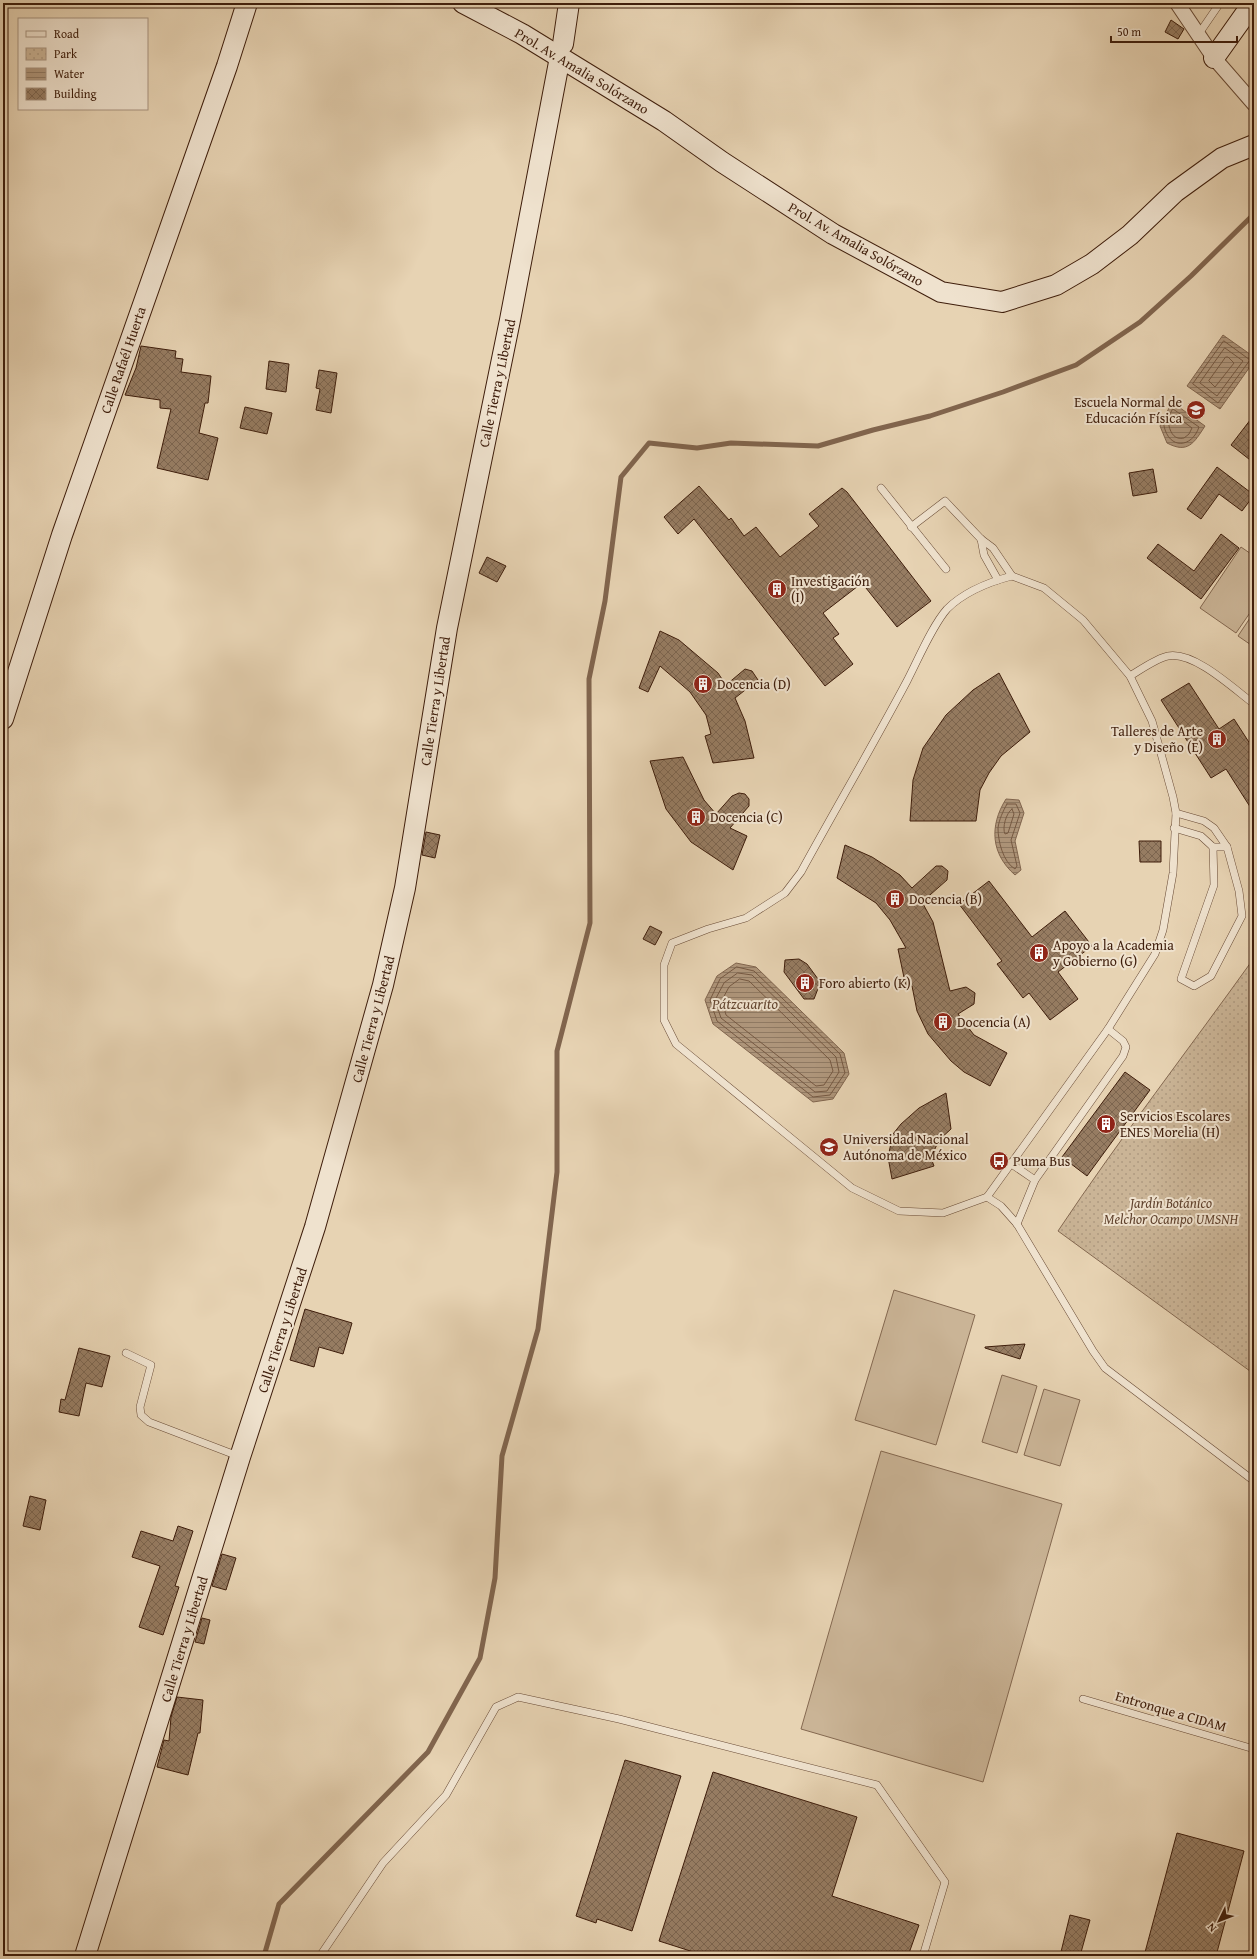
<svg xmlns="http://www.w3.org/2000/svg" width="1257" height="1959" font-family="'Gentium Book Plus',serif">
  <defs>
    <pattern id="park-dots" width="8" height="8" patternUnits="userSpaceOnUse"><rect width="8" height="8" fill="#cab496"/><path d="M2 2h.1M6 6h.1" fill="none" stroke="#af9a80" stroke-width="1.8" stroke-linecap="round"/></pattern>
    <pattern id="water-rules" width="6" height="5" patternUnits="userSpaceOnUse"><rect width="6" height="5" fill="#ae957a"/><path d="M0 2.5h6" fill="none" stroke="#8f7962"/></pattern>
    <pattern id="building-cross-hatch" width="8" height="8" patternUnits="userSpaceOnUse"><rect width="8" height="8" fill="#967c62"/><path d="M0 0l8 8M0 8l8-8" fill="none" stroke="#7c654f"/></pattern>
  </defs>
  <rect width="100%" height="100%" fill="#e7d3b3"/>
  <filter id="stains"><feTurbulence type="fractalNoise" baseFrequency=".005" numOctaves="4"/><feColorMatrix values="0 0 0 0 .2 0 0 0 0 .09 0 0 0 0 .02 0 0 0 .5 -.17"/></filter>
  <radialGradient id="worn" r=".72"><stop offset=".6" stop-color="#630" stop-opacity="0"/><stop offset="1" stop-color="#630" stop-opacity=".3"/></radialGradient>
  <g fill="#cab496" stroke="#846850">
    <polygon points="1241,547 1254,556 1254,607 1236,633 1200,608"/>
    <polygon points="1254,612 1254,647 1238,636"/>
    <polygon points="894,1290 975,1315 936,1445 855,1420"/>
    <polygon points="1002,1375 1037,1386 1017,1453 982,1442"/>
    <polygon points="1044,1389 1080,1400 1060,1466 1024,1455"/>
    <polygon points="881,1451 1062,1504 983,1782 801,1729"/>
  </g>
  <path fill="url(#park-dots)" stroke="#846850" d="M 1254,958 L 1254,1374 L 1058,1231 C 1120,1138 1189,1049 1254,958 Z"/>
  <g fill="url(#water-rules)" stroke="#81654e">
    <polygon points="1223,335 1254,357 1254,361 1220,409 1187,386"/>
    <path d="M 1172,402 L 1205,426 C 1194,443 1188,454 1167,443 L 1160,426 Z"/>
    <path d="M 1006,799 L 1019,800 L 1024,813 L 1015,841 L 1021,870 L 1015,875 C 991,854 989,826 1006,799 Z"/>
    <polygon points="736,963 756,967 844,1053 849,1074 833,1099 813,1102 713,1024 705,1000 717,976"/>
  </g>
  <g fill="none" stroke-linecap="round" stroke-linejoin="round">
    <g stroke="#765942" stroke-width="1">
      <polygon points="1224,341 1250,360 1218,403 1193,384"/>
      <polygon points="1225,348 1243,361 1217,396 1200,383"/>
      <polygon points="1226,357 1228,357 1234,363 1215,387 1209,381"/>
      <path d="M 1173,409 L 1199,427 C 1192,448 1169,450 1164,426 Z"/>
      <path d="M 1176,416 L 1192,428 L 1189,434 L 1184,438 C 1175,440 1171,434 1169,426 Z"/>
      <path d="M 1007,804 L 1016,804 L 1020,813 L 1011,840 L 1017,866 L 1015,869 C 1003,862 998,841 998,828 C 999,820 1003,811 1007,804 Z"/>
      <path d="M 1012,809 L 1014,814 L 1008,833 L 1005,834 C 1002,828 1006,813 1012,809 Z"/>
      <polygon points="737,967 754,971 840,1054 845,1073 830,1095 813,1097 717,1021 710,1000 720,979"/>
      <polygon points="738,973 752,975 836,1057 839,1072 827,1091 815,1092 721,1018 715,1000 724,983"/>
      <polygon points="740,979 749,981 830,1060 833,1071 824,1085 816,1086 726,1015 722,1000 729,987"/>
    </g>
    <polyline stroke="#81654e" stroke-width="5" points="264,1956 279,1904 428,1752 480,1658 495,1578 502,1456 538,1329 557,1172 557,1051 590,923 589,679 605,601 621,477 649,443 697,448 731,443 818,446 873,430 930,416 1003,392 1076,365 1140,322 1191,276 1254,214"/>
  </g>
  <g fill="url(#building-cross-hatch)" stroke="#3e1d0b">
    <polygon points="1171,20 1184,29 1178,39 1165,32"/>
    <polygon points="141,346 176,351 175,358 183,359 181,372 211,376 208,403 205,403 199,433 218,438 208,480 157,468 171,409 160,408 160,400 125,395 136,368"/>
    <polygon points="269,361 289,364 286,392 266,389"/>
    <polygon points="319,370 337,373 331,413 316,410 320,389 316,388"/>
    <polygon points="245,407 272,413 267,434 240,428"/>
    <polygon points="1254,415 1254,463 1231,445"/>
    <polygon points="1217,467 1254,495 1242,511 1219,494 1201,519 1187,509"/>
    <polygon points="1153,469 1157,492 1133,496 1129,473"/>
    <polygon points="699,486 729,520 731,518 744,536 756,527 780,557 819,526 809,514 842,488 847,492 931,601 897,627 862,583 823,613 839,634 833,638 853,664 825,686 694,519 678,534 664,517"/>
    <polygon points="1221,534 1239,548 1201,599 1147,558 1158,544 1194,571"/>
    <polygon points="487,557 506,566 497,582 479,573"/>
    <polygon points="660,631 679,640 718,673 726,685 745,669 752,671 758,680 735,698 745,721 754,758 713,763 705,736 711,734 706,715 690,692 660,666 648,692 639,688"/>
    <polygon points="999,673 1030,732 1001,756 989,773 980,790 976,821 910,821 913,780 923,748 946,715 973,690"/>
    <polygon points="1189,683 1219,729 1234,719 1254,750 1254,813 1226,769 1211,778 1161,700"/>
    <polygon points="683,757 704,800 716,814 732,796 739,793 745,794 749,799 749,806 730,828 747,836 733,870 691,842 666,809 650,761"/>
    <polygon points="426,832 440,835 435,858 422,855"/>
    <polygon points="1139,841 1161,841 1161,862 1140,862"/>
    <polygon points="845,845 872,857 900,875 912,888 936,866 942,866 948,871 947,880 922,902 933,922 950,991 966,987 975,993 974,1004 958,1014 974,1035 1007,1053 990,1086 964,1072 951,1061 928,1034 917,1011 912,986 906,987 898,949 906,948 890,920 876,903 837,878"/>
    <polygon points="989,881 1032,937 1065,911 1092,946 1058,972 1078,999 1050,1020 1029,993 1023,998 997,964 1002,961 959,904"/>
    <polygon points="650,926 662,932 655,945 643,939"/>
    <polygon points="799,959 807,964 818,979 819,986 814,999 804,999 784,972 785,960"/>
    <polygon points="1125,1072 1150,1090 1087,1176 1062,1157"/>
    <polygon points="946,1093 951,1129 939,1140 934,1151 931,1158 934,1166 892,1179 888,1157 893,1134 901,1124 919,1108"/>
    <polygon points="305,1309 352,1323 343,1354 319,1347 314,1367 290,1360"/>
    <polygon points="1025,1344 1020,1359 985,1348 985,1347"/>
    <polygon points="79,1348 110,1356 102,1387 86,1383 79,1416 59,1412 61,1399 65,1400"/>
    <polygon points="30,1496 46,1500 40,1530 23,1526"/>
    <polygon points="178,1526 193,1531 175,1586 179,1587 163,1635 139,1627 160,1566 132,1557 141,1531 173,1541"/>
    <polygon points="222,1554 236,1558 226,1590 212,1586"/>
    <polygon points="202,1618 210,1620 204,1644 195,1642"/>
    <polygon points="177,1697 203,1700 200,1733 198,1733 188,1775 157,1767 164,1740 169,1741 171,1717"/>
    <polygon points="625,1760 681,1776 632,1931 597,1919 596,1923 576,1916"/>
    <polygon points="713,1772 857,1817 832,1896 919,1925 908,1956 706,1956 659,1941"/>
    <polygon points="1177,1833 1244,1851 1216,1956 1144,1956"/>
    <polygon points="1070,1915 1090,1920 1080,1956 1060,1956"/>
  </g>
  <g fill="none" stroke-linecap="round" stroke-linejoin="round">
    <defs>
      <g id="lane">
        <polyline points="1198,35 1220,3"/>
        <polyline points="881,488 946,569"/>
        <polyline points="911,527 945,501 981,539 993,548 1012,576"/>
        <polyline points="981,539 984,555 998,580"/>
        <path d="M 1012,576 L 1044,588 L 1083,620 L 1130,676 L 1152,721 L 1173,797 L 1176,813 L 1173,873 L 1163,930 L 1155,954 L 1108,1029 L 987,1197 L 943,1213 L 899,1211 L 852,1188 L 676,1044 L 664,1020 L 664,965 L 672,943 L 708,929 L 746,918 L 785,893 L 801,872 C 836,808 873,745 907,681 C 918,660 932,626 947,609 C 964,592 989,582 1012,576 Z"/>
        <path d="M 1130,676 C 1140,670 1157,658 1168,656 C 1194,651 1234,689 1254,704"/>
        <polyline points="1176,813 1204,821 1214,828 1227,847 1239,891 1242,916 1211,976 1194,986 1181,979 1214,885 1213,847"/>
        <polyline points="1174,828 1201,836 1213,847 1227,847"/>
        <polyline points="1010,1163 1035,1180 1017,1224"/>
        <polyline points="1035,1180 1123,1056 1126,1047 1123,1041 1108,1029"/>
        <polyline points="987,1197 1001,1206 1017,1224 1093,1351 1105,1368 1254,1481"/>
        <polyline points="126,1353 151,1365 140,1407 141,1415 149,1422 238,1456"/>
        <polyline points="1083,1699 1254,1749"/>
        <polyline points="320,1956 383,1863 446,1795 496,1707 518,1697 619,1719 877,1785 945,1882 923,1956"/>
      </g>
      <polyline id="street" points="1177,3 1214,58 1254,104"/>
      <g id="secondary">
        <polyline points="463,3 522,34 664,121 722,162 833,234 941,292 1002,302 1056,285 1092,264 1130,235 1175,192 1222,158 1254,145"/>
        <polyline points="563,44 569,3"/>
        <polyline points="1214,58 1253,3"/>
        <polyline points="3,719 62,535 227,66 247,3"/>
        <polyline points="85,1956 240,1457 315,1227 383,985 405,888 447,628 510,320 560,57"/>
      </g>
    </defs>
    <use href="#lane" stroke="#684a35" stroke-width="8"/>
    <use href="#street" stroke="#684a35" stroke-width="16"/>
    <use href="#secondary" stroke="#3e1d0b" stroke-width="22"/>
    <use href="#lane" stroke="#efe2ce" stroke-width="7"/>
    <use href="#street" stroke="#efe2ce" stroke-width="14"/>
    <use href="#secondary" stroke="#efe2ce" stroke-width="20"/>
  </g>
  <defs>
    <symbol id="university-disc" viewBox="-11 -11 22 22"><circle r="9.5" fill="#8f2418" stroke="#efe2ce"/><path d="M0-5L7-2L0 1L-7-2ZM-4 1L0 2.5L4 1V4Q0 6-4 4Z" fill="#fff"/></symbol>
    <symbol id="building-disc" viewBox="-11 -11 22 22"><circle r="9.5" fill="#8f2418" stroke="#efe2ce"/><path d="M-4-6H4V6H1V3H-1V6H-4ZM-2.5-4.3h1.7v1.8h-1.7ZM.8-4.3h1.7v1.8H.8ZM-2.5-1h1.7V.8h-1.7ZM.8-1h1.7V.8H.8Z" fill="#fff"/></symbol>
    <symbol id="school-disc" viewBox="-11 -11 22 22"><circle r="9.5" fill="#8f2418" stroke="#efe2ce"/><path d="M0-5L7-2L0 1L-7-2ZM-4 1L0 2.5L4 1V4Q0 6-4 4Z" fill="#fff"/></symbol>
    <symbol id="bus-disc" viewBox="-11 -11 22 22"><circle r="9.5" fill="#8f2418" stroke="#efe2ce"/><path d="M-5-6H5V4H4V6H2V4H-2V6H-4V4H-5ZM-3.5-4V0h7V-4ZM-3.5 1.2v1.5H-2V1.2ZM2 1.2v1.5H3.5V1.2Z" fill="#fff"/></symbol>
  </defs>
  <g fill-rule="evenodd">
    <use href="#university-disc" x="1185" y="399" width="22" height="22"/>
    <use href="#building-disc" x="766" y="578" width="22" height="22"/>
    <use href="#building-disc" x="692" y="673" width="22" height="22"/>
    <use href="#building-disc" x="1206" y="728" width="22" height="22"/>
    <use href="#building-disc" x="685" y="806" width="22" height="22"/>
    <use href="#building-disc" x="884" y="888" width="22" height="22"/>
    <use href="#building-disc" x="1028" y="942" width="22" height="22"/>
    <use href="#building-disc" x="794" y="972" width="22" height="22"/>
    <use href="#building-disc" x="932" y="1011" width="22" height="22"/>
    <use href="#building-disc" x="1095" y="1113" width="22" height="22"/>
    <use href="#school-disc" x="818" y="1136" width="22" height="22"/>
    <use href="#bus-disc" x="988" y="1150" width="22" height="22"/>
  </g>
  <g text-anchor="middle" stroke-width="4" stroke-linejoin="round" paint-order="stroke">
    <g font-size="14" fill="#3e1d0b" stroke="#efe2ce">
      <text transform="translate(582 71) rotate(31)" y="5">Prol. Av. Amalia Solórzano</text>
      <text transform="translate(856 244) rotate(30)" y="5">Prol. Av. Amalia Solórzano</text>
      <text transform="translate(123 360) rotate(-71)" y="5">Calle Rafaél Huerta</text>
      <text transform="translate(497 383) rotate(-78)" y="5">Calle Tierra y Libertad</text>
      <text transform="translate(435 701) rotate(-81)" y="5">Calle Tierra y Libertad</text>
      <text transform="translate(373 1019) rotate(-75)" y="5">Calle Tierra y Libertad</text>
      <text transform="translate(282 1330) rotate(-72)" y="5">Calle Tierra y Libertad</text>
      <text transform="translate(184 1639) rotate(-73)" y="5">Calle Tierra y Libertad</text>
      <text transform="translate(1171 1711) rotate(16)" y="5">Entronque a CIDAM</text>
    </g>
    <g font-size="14" fill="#3e1d0b" stroke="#efe2ce" text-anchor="start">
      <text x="1182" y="407" text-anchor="end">Escuela Normal de<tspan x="1182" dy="16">Educación Física</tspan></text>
      <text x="791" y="586">Investigación<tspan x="791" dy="16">(I)</tspan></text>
      <text x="717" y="689">Docencia (D)</text>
      <text x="1203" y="736" text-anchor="end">Talleres de Arte<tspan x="1203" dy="16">y Diseño (E)</tspan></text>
      <text x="710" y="822">Docencia (C)</text>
      <text x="909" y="904">Docencia (B)</text>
      <text x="1053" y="950">Apoyo a la Academia<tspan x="1053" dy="16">y Gobierno (G)</tspan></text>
      <text x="819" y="988">Foro abierto (K)</text>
      <text x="957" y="1027">Docencia (A)</text>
      <text x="1120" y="1121">Servicios Escolares<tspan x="1120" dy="16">ENES Morelia (H)</tspan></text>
      <text x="843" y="1144">Universidad Nacional<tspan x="843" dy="16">Autónoma de México</tspan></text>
      <text x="1013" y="1166">Puma Bus</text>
    </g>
    <g font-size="14" font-style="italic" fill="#61432e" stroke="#efe2ce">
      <text x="1171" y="1208">Jardín Botánico<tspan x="1171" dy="16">Melchor Ocampo UMSNH</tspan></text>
    </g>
    <g font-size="15" font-style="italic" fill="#654732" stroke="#efe2ce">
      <text x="745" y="1009">Pátzcuarito</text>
    </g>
  </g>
  <rect width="1257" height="1959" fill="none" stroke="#e7d3b3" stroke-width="16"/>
  <rect x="4" y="4" width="1249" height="1951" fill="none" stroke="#3e1d0b" stroke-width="2"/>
  <rect x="8" y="8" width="1241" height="1943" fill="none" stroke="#3e1d0b"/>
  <rect x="18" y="18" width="130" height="92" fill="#efe2ce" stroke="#a89380"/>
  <rect x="26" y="31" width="20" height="6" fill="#efe2ce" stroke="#a89380"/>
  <text x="54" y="38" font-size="12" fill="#3e1d0b">Road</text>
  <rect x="26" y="48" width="20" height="12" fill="url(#park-dots)" stroke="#a89380"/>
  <text x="54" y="58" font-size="12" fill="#3e1d0b">Park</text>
  <rect x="26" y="68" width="20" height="12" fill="url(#water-rules)" stroke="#a89380"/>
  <text x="54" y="78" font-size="12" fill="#3e1d0b">Water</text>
  <rect x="26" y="88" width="20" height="12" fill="url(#building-cross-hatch)" stroke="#a89380"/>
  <text x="54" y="98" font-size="12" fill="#3e1d0b">Building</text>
  <g transform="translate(1219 1921) rotate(227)" stroke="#efe2ce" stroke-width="3" paint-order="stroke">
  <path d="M0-3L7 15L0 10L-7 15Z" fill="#3e1d0b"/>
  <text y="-6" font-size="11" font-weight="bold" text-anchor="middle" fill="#3e1d0b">N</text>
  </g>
  <path d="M1111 36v6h126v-6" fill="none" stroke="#3e1d0b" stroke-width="2"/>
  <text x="1117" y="36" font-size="12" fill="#3e1d0b" stroke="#efe2ce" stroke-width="3" paint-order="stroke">50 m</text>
  <rect width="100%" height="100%" filter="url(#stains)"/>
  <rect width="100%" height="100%" fill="url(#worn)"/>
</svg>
